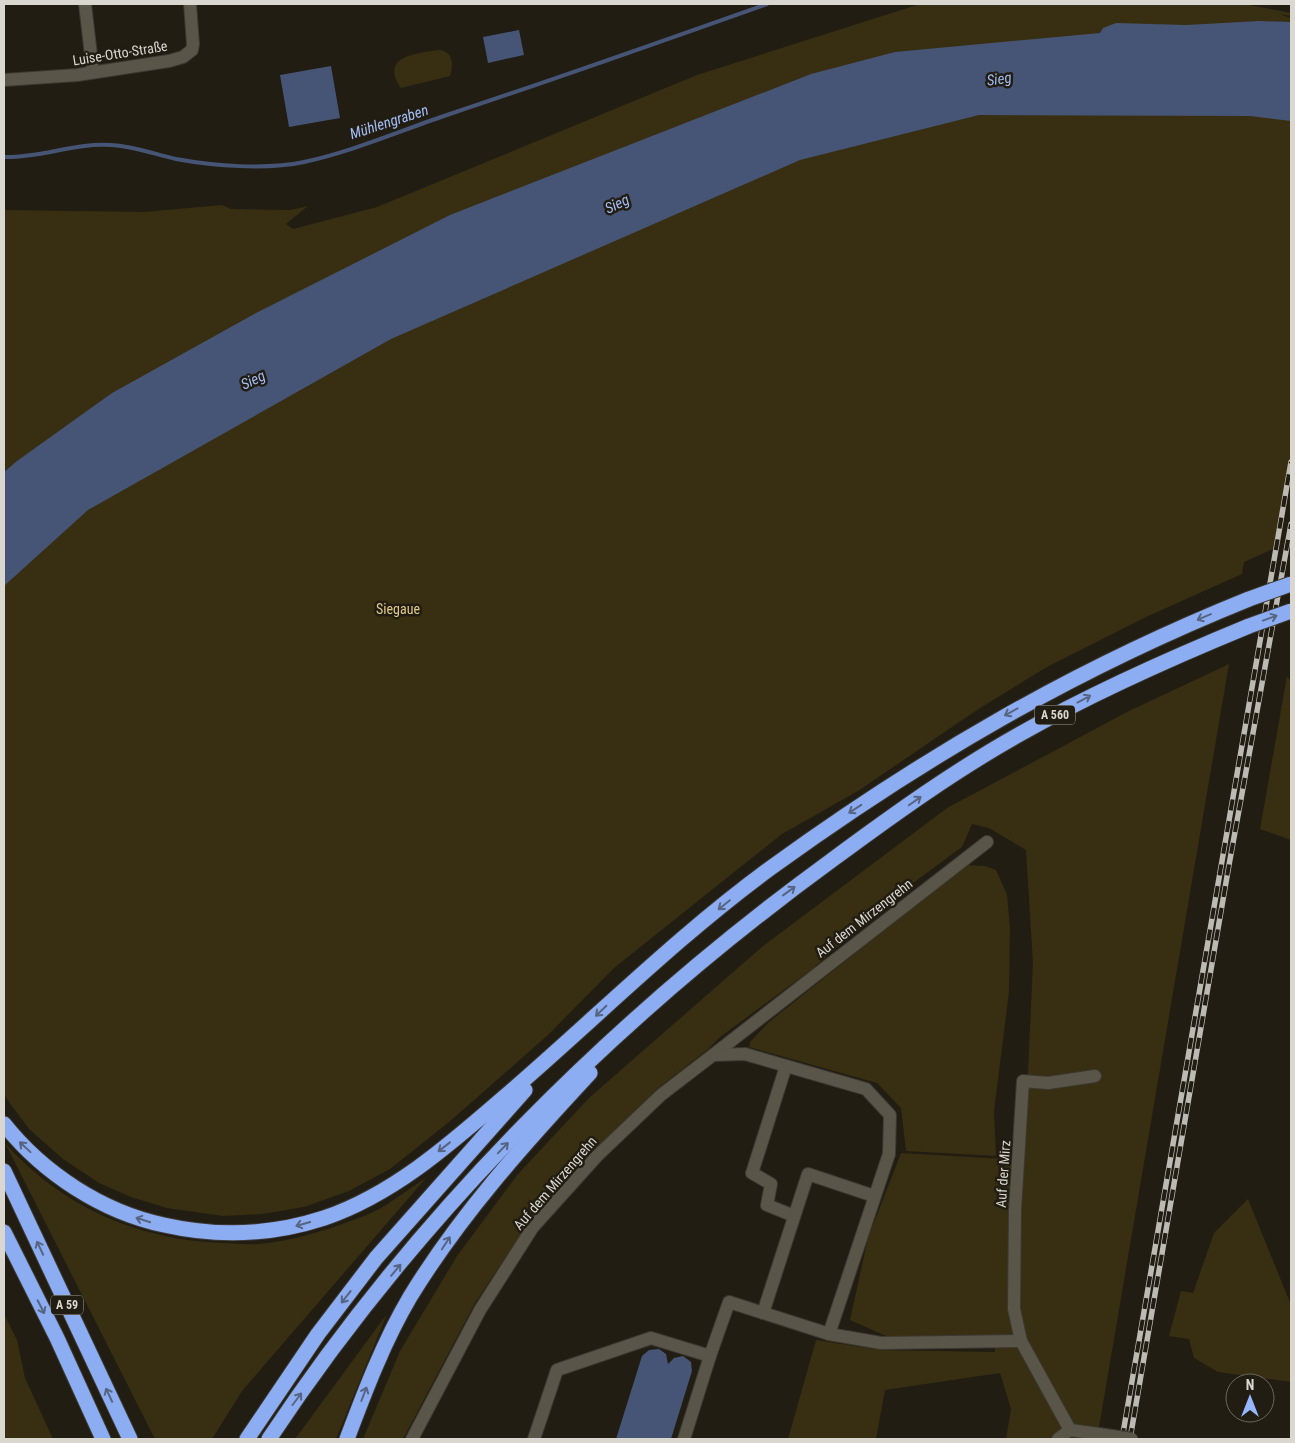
<svg xmlns="http://www.w3.org/2000/svg" width="1295" height="1443" font-family="'Roboto Condensed',sans-serif">
  <rect width="100%" height="100%" fill="#211d13"/>
  <g fill="#382e11">
    <polygon points="920,4 1244,4 1291,13 1291,16 1279,14 1291,18 1291,477 1280,546 1244,562 1242,574 1146,617 1045,668 977,710 858,791 782,834 614,968 548,1035 449,1122 390,1169 349,1191 304,1207 263,1214 223,1216 167,1208 131,1197 99,1183 63,1159 29,1129 4,1095 4,210 144,212 222,205 231,209 291,210 308,206 286,224 293,229 377,207 697,75"/>
    <path d="M 440,50 C 453,52 454,65 450,76 L 401,88 C 379,56 417,53 440,50 Z"/>
    <polygon points="1229,664 1097,1439 1006,1439 1011,1409 1000,1373 885,1390 876,1439 788,1439 816,1340 881,1350 995,1352 995,1336 886,1336 850,1320 868,1238 901,1153 1024,1160 1033,963 1026,850 989,828 972,824 962,847 894,897 811,970 720,1037 707,1050 657,1089 597,1147 529,1222 475,1303 403,1439 363,1439 400,1351 457,1256 518,1174 590,1097 763,946 947,808 1129,711"/>
    <polygon points="1287,676 1291,682 1291,840 1260,829"/>
    <polygon points="966,865 985,866 996,870 1007,895 1010,928 1009,992 994,1111 996,1156 906,1151 901,1108 877,1083 749,1047 750,1042 769,1022"/>
    <path d="M 5,1143 C 62,1207 138,1240 223,1243 C 235,1243 246,1245 258,1244 C 294,1241 330,1229 364,1216 C 386,1208 406,1190 426,1178 L 242,1391 L 212,1439 L 155,1439 Z"/>
    <polygon points="1248,1199 1291,1305 1291,1382 1218,1372 1194,1358 1189,1339 1169,1336 1181,1291 1193,1293 1214,1233"/>
    <polygon points="4,1314 17,1340 25,1378 53,1439 4,1439"/>
    <polygon points="387,1314 336,1439 295,1439"/>
  </g>
  <g fill="#465475">
    <polygon points="1259,21 1291,22 1291,121 1250,116 979,115 800,160 391,339 88,510 4,586 4,472 17,461 112,393 256,313 450,215 811,74 895,52 1100,33 1103,28 1116,23 1186,25"/>
    <polygon points="519,30 524,55 488,63 483,37"/>
    <polygon points="331,66 340,118 289,127 280,75"/>
    <polygon points="659,1349 666,1354 668,1364 674,1358 683,1356 691,1362 692,1371 671,1439 616,1439 642,1356 649,1350"/>
  </g>
  <g fill="none" stroke-linecap="round" stroke-linejoin="round">
    <path stroke="#465475" stroke-width="4" d="M 4,157 C 40,158 74,143 110,145 C 133,146 154,154 176,159 C 214,166 267,170 304,162 C 351,152 397,132 444,116 C 552,80 660,42 767,4"/>
    <defs>
      <g id="minor">
        <polyline points="85,4 93,72"/>
        <polyline points="4,80 77,75 169,61 183,57 192,50 193,44 190,4"/>
        <polyline points="713,1055 987,842"/>
        <polyline points="786,1066 752,1173 771,1184 767,1205 794,1216"/>
        <polyline points="763,1313 808,1174 874,1196"/>
        <polyline points="710,1356 729,1302 829,1334 881,1343 1021,1341"/>
        <polyline points="1070,1430 1021,1341 1014,1309 1015,1210 1023,1081 1048,1083 1095,1076"/>
        <polyline points="412,1439 480,1310 533,1227 597,1156 661,1095 713,1055 745,1054 866,1089 890,1115 889,1154 829,1334"/>
        <polyline points="534,1439 557,1370 651,1338 710,1356 684,1439"/>
        <polyline points="1058,1439 1070,1430 1099,1434"/>
      </g>
      <g id="highway">
        <path d="M 4,1124 C 43,1173 102,1212 164,1225 C 217,1237 272,1235 324,1218 C 392,1195 449,1145 502,1099 C 592,1022 676,937 772,867 C 924,757 1075,669 1249,599"/>
        <polyline points="4,1171 130,1439"/>
        <polyline points="4,1232 57,1338 103,1439"/>
        <polyline points="247,1439 318,1334 376,1258 525,1090"/>
        <path d="M 269,1439 C 418,1214 614,1019 832,860 C 893,815 954,771 1020,734 C 1094,692 1171,658 1249,626"/>
        <path d="M 347,1439 C 365,1391 384,1341 410,1297 C 460,1215 525,1143 590,1073"/>
      </g>
    </defs>
    <use href="#minor" stroke="#3c3933" stroke-width="14"/>
    <use href="#highway" stroke="#3c3933" stroke-width="17"/>
    <use href="#minor" stroke="#595549" stroke-width="12"/>
    <use href="#highway" stroke="#8dadf2" stroke-width="15"/>
    <defs>
      <g id="rail">
        <polyline points="1122,1439 1291,462"/>
        <polyline points="1130,1439 1229,865 1291,524"/>
      </g>
    </defs>
    <use href="#rail" stroke="#bdbab3" stroke-width="5.5"/>
    <use href="#rail" stroke="#211d13" stroke-width="4" stroke-dasharray="11" stroke-linecap="butt"/>
    <defs>
      <polyline id="minor-bridge" points="1099,1434 1132,1439"/>
      <g id="highway-bridge">
        <polyline points="1249,599 1291,584"/>
        <polyline points="1249,626 1291,611"/>
      </g>
    </defs>
    <use href="#minor-bridge" stroke="#3c3933" stroke-width="14" stroke-linecap="butt"/>
    <use href="#highway-bridge" stroke="#3c3933" stroke-width="17" stroke-linecap="butt"/>
    <use href="#minor-bridge" stroke="#595549" stroke-width="12"/>
    <use href="#highway-bridge" stroke="#8dadf2" stroke-width="15"/>
  </g>
  <defs><path id="oneway-shaft" d="M-6 0H5M1.5-3L5.5 0L1.5 3" fill="none" stroke-width="1.6" stroke-linecap="round" stroke-linejoin="round" transform="scale(1.25)"/></defs>
  <g stroke="#576582">
    <use href="#oneway-shaft" transform="translate(1204 617) rotate(157)"/>
    <use href="#oneway-shaft" transform="translate(1270 618) rotate(-20)"/>
    <use href="#oneway-shaft" transform="translate(1084 699) rotate(-28)"/>
    <use href="#oneway-shaft" transform="translate(1011 712) rotate(151)"/>
    <use href="#oneway-shaft" transform="translate(915 801) rotate(-35)"/>
    <use href="#oneway-shaft" transform="translate(855 809) rotate(147)"/>
    <use href="#oneway-shaft" transform="translate(789 891) rotate(-36)"/>
    <use href="#oneway-shaft" transform="translate(724 905) rotate(141)"/>
    <use href="#oneway-shaft" transform="translate(601 1011) rotate(136)"/>
    <use href="#oneway-shaft" transform="translate(25 1147) rotate(-137)"/>
    <use href="#oneway-shaft" transform="translate(444 1147) rotate(142)"/>
    <use href="#oneway-shaft" transform="translate(503 1148) rotate(-46)"/>
    <use href="#oneway-shaft" transform="translate(143 1220) rotate(-162)"/>
    <use href="#oneway-shaft" transform="translate(303 1224) rotate(164)"/>
    <use href="#oneway-shaft" transform="translate(446 1243) rotate(-57)"/>
    <use href="#oneway-shaft" transform="translate(40 1248) rotate(-115)"/>
    <use href="#oneway-shaft" transform="translate(396 1270) rotate(-50)"/>
    <use href="#oneway-shaft" transform="translate(346 1297) rotate(128)"/>
    <use href="#oneway-shaft" transform="translate(41 1307) rotate(63)"/>
    <use href="#oneway-shaft" transform="translate(364 1394) rotate(-69)"/>
    <use href="#oneway-shaft" transform="translate(109 1395) rotate(-115)"/>
    <use href="#oneway-shaft" transform="translate(297 1399) rotate(-53)"/>
  </g>
  <g text-anchor="middle" stroke-width="5" stroke-linejoin="round" paint-order="stroke">
    <g fill="#211d13" stroke="#a29f97" stroke-width="1">
      <rect x="1035" y="705.5" width="40" height="19" rx="4"/>
      <rect x="51" y="1295.5" width="32" height="19" rx="4"/>
    </g>
    <g font-size="12" font-weight="bold" fill="#dad7d0">
      <text x="1055" y="719">A 560</text>
      <text x="67" y="1309">A 59</text>
    </g>
    <g font-size="14" fill="#dad7d0" stroke="#211d13">
      <text transform="translate(120 53) rotate(-9)" y="5">Luise-Otto-Straße</text>
      <text transform="translate(864 918) rotate(-38)" y="5">Auf dem Mirzengrehn</text>
      <text transform="translate(1003 1174) rotate(-86)" y="5">Auf der Mirz</text>
      <text transform="translate(555 1183) rotate(-49)" y="5">Auf dem Mirzengrehn</text>
    </g>
    <g font-size="14" fill="#e1c989" stroke="#211d13">
      <text x="398" y="614">Siegaue</text>
    </g>
    <g font-size="15" font-style="italic" fill="#a3bdf6" stroke="#211d13">
      <text transform="translate(999 79) rotate(-8)" y="5">Sieg</text>
      <text transform="translate(389 122) rotate(-18)" y="5">Mühlengraben</text>
      <text transform="translate(617 204) rotate(-26)" y="5">Sieg</text>
      <text transform="translate(253 380) rotate(-26)" y="5">Sieg</text>
    </g>
  </g>
  <rect width="1295" height="1443" fill="none" stroke="#dad7d0" stroke-width="10"/>
  <g transform="translate(1250 1398)"><circle r="24" fill="#211d13" stroke="#6b675f"/>
  <path d="M0-4L9 19L0 12L-9 19Z" fill="#96b6fd"/>
  <text y="-8" font-size="14" font-weight="bold" text-anchor="middle" fill="#dad7d0">N</text>
  </g>
</svg>
